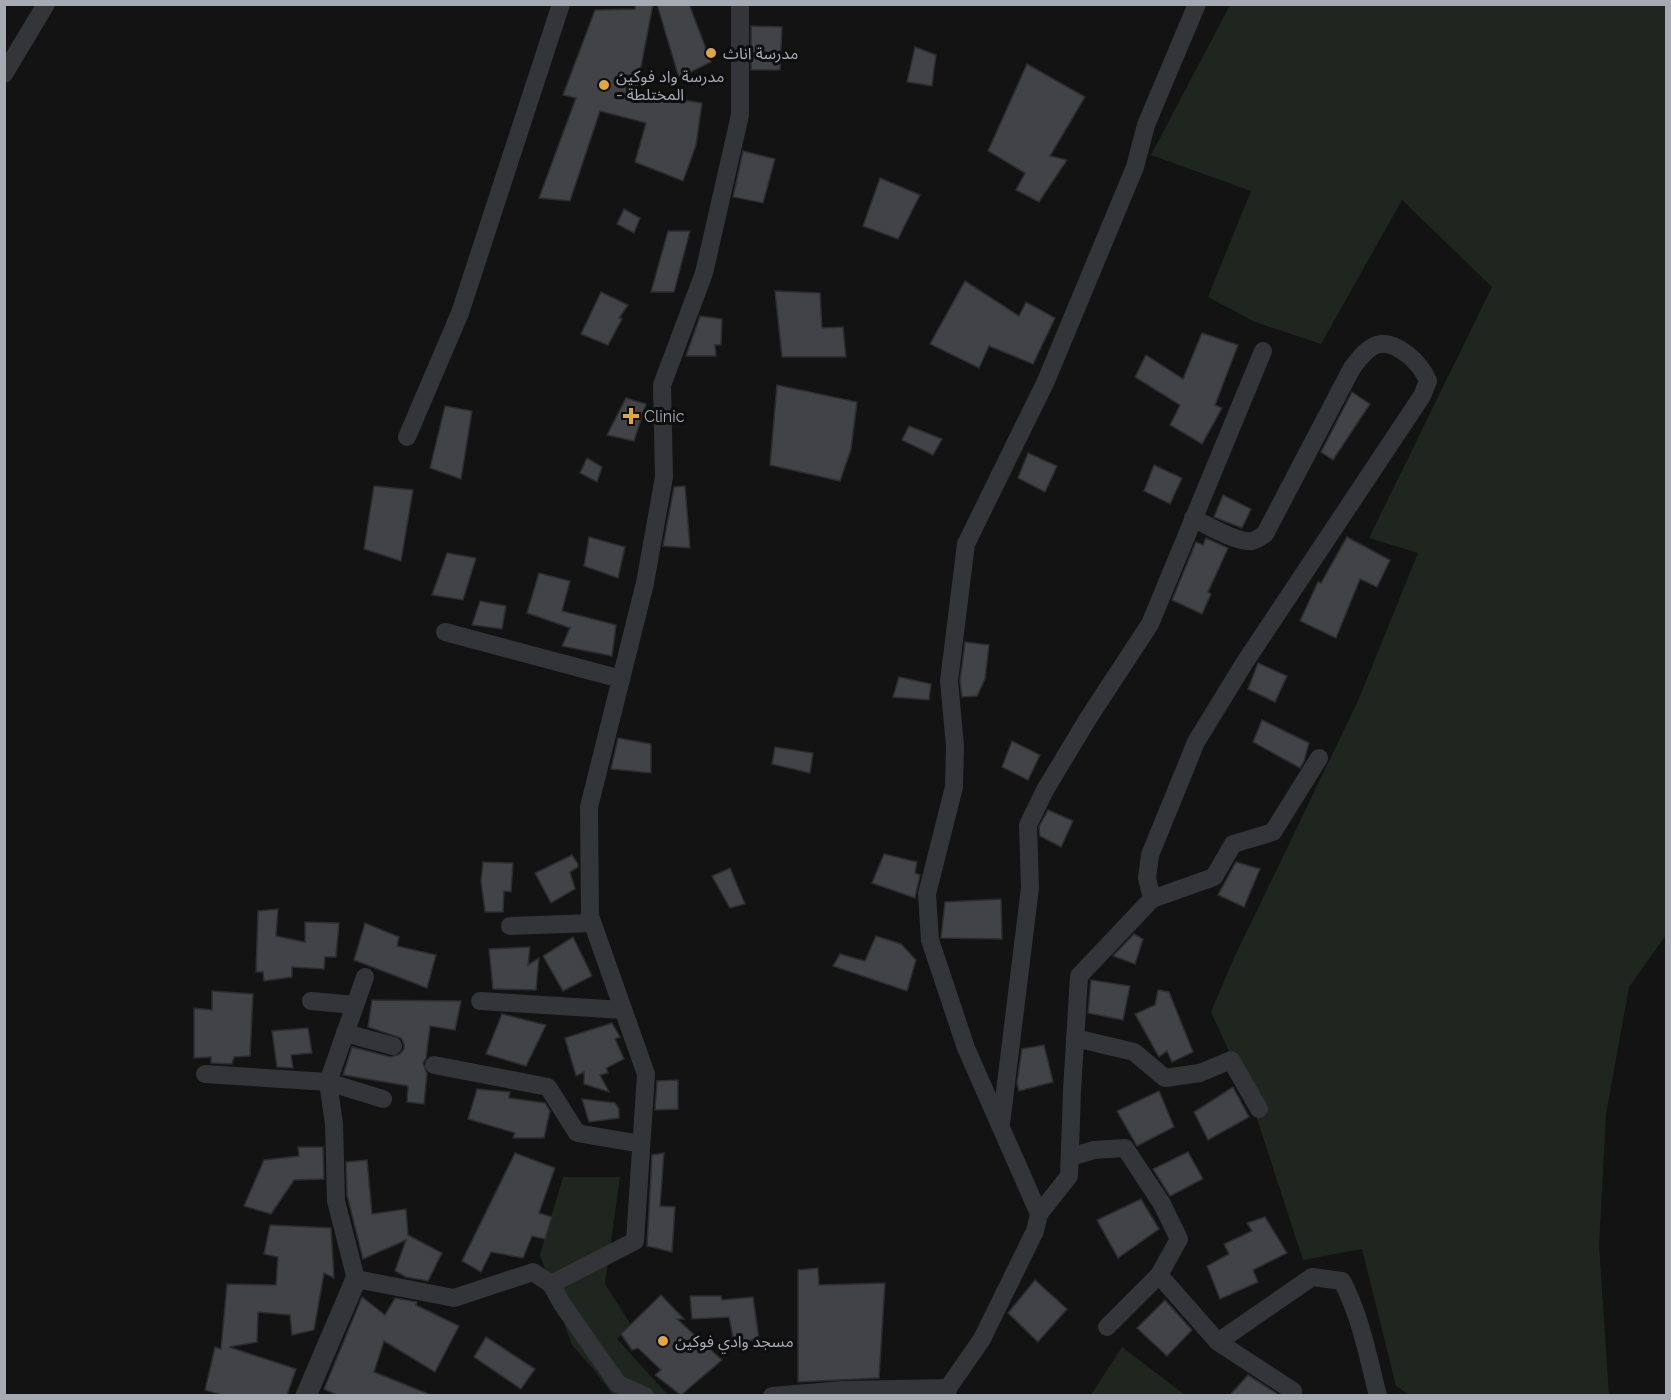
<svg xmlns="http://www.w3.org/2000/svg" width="1671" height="1400" font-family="Raleway,'Noto Sans Arabic',sans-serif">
  <rect width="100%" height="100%" fill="#131314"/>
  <g fill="#1f2620">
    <polygon points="1230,5 1666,5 1666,935 1629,987 1606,1114 1599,1245 1609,1395 1411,1396 1396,1386 1362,1249 1303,1260 1250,1097 1211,1012 1234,958 1358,701 1418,553 1369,538 1492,287 1402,200 1321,344 1255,322 1208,297 1251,191 1151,155"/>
    <polygon points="563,1177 620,1177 605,1284 631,1325 617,1339 668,1395 613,1395 594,1370 572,1345 540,1255"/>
    <polygon points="1122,1347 1185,1395 1091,1395"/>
  </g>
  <g fill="#424347" stroke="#2d2d30" stroke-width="1.5">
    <polygon points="635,4 653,4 636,93 702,103 696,145 683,181 635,162 646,123 600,111 570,201 539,198 576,98 563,95 595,10 635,9"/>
    <polygon points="657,4 689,4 711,62 679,78"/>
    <polygon points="751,26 782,27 780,70 751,70"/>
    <polygon points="915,47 936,55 932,86 907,82"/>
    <polygon points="1027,64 1085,97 1050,156 1067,160 1039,202 1016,190 1025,173 988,151"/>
    <polygon points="743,151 775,159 763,203 733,197"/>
    <polygon points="880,178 920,195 898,239 863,226"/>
    <polygon points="624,209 640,218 634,233 617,224"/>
    <polygon points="668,231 690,231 674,292 651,292"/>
    <polygon points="965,281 1019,316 1026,302 1055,318 1033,364 989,346 979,368 930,344"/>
    <polygon points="775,291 820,293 822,328 843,327 846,357 782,357"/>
    <polygon points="601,292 628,305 619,318 622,319 608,345 581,334"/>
    <polygon points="700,316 722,319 721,345 715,345 716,356 686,356"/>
    <polygon points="1202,333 1238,345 1215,405 1222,408 1202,444 1170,425 1180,405 1135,377 1146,355 1183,379"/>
    <polygon points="777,385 857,402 851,449 840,481 770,465"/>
    <polygon points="1352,392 1370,404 1333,460 1321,452"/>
    <polygon points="626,398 646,404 634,441 607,435"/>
    <polygon points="445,406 472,411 461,479 430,468"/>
    <polygon points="909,426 942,439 933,455 902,440"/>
    <polygon points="1028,453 1057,466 1045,492 1018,478"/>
    <polygon points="587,458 602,467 597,482 580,473"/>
    <polygon points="1154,465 1182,478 1170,504 1144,491"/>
    <polygon points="374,486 413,490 401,561 364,549"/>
    <polygon points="685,486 690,548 663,546 674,487"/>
    <polygon points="1223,495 1251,509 1242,528 1214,517"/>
    <polygon points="589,537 625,547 618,578 584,566"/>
    <polygon points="1347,537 1390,560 1377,587 1360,579 1336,638 1300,621 1318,582 1321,583"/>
    <polygon points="1206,538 1228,548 1208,592 1211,594 1202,614 1172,600 1196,542 1203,545"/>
    <polygon points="447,553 476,558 463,600 432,595"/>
    <polygon points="539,573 570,581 562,611 616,625 612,656 562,646 570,628 527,613"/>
    <polygon points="480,601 506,606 502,629 472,625"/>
    <polygon points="965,642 989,645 985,679 977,696 962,697 960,681"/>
    <polygon points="1258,663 1287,676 1275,702 1248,689"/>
    <polygon points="899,677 931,684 929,700 893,697"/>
    <polygon points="1262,720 1309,743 1304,761 1300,768 1253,742"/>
    <polygon points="618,738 651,744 651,773 611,769"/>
    <polygon points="1012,741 1040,755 1028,780 1002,767"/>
    <polygon points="775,747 813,753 810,773 772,764"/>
    <polygon points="1048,810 1073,821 1061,847 1040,836 1039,827"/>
    <polygon points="884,854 917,862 915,873 920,875 915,898 872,883"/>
    <polygon points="572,855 578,864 578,867 570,872 575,889 551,903 535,873"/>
    <polygon points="483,862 513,863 511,892 504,891 503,912 485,912 481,881"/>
    <polygon points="1236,862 1260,869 1244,907 1218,895"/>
    <polygon points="730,868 745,904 730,908 712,876"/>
    <polygon points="1001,899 1002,939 941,938 945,902"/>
    <polygon points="278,909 276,936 305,942 305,922 339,923 336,957 325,957 324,969 292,967 292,977 264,981 263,972 256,972 258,911"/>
    <polygon points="365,923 399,937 397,946 436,955 427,988 354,960"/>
    <polygon points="1134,934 1143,939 1135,964 1113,956"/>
    <polygon points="876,936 901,944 916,960 907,991 833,966 840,954 865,961"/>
    <polygon points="573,937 592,976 563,991 543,956"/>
    <polygon points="530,947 528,965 539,958 536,990 493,989 489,949"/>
    <polygon points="1091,980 1130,986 1123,1020 1088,1013"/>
    <polygon points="1158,990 1169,992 1193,1052 1172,1062 1167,1051 1159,1057 1135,1014 1155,1005"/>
    <polygon points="212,991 253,994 250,1056 234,1057 232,1064 211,1063 211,1057 194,1058 194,1008 212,1010"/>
    <polygon points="372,1000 461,1001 455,1030 430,1026 426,1058 423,1063 427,1074 424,1104 407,1102 408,1086 343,1075 352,1047 391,1057 400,1054 404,1049 404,1044 401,1038 368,1027"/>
    <polygon points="502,1014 546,1025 526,1066 486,1054"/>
    <polygon points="612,1023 620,1037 615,1039 624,1059 606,1068 608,1073 600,1075 609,1092 584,1084 584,1072 576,1076 565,1038"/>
    <polygon points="308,1028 312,1053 291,1055 293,1068 277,1067 272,1031"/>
    <polygon points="1044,1045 1053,1082 1019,1091 1017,1083 1022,1049"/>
    <polygon points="678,1080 678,1109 655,1110 657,1081"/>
    <polygon points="1233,1087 1249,1117 1208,1140 1194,1112"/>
    <polygon points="477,1089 510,1092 509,1098 545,1103 550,1111 544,1138 513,1138 515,1133 468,1119"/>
    <polygon points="1159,1091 1174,1127 1137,1146 1117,1111"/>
    <polygon points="582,1099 615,1103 619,1109 619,1118 589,1122"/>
    <polygon points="298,1147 323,1147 324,1179 294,1180 271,1214 244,1206 264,1160 299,1156"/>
    <polygon points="1188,1152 1203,1179 1170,1196 1153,1169"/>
    <polygon points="515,1153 555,1168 539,1213 552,1217 545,1239 532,1236 523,1258 491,1252 481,1272 462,1261"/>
    <polygon points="664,1153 660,1206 675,1207 672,1252 647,1246 652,1155"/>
    <polygon points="367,1160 372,1214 406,1209 408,1235 442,1253 428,1281 406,1277 395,1271 406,1240 363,1259 347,1195 346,1162"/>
    <polygon points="1141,1199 1159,1229 1118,1258 1097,1220"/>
    <polygon points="1265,1217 1287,1253 1253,1270 1258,1282 1220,1299 1207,1266 1229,1254 1224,1244 1252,1231 1247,1223"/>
    <polygon points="270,1225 331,1228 334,1278 324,1273 314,1330 292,1335 290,1315 258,1312 257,1342 229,1347 296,1369 287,1395 222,1395 205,1390 215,1347 221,1349 227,1284 276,1285 278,1257 264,1254"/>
    <polygon points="818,1268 819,1285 885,1283 879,1378 798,1382 798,1270"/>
    <polygon points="1035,1280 1067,1309 1038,1342 1008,1313"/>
    <polygon points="661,1295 684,1319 677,1319 722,1360 681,1395 655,1375 661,1370 638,1348 632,1350 621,1334"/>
    <polygon points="690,1296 721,1296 722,1300 753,1297 759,1339 734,1343 729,1317 692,1319"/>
    <polygon points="362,1297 385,1315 395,1298 417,1302 416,1305 459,1326 435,1372 384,1341 374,1372 431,1395 337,1395 324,1389"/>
    <polygon points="1165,1300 1192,1330 1167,1356 1137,1328"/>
    <polygon points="486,1337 535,1369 521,1389 474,1357"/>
    <polygon points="1248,1375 1279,1395 1230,1395"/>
  </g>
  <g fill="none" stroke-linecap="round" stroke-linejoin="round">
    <g stroke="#343539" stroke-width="18">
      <polyline points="4,74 46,4"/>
      <polyline points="407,437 460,313 561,4"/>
      <polyline points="445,632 621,679"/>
      <path d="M 1152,899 L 1147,878 L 1150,855 L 1196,742 L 1245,662 L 1422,396 L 1428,381 C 1423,369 1417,362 1407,354 C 1381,335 1370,344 1352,368 L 1265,534 C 1260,537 1257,540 1252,541 C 1237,543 1207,525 1193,518"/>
      <polyline points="510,926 592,923"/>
      <polyline points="365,977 328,1082 334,1124 336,1201 356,1279 454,1298 533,1272 551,1284 562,1304 618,1384 645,1396"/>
      <polyline points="311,1001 355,1005"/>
      <polyline points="480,1001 623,1010"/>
      <polyline points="345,1033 393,1046"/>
      <polyline points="1075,1038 1134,1052 1165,1078 1200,1073 1231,1060 1259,1109"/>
      <polyline points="434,1065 548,1087 577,1133 641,1144"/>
      <polyline points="205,1074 328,1082 383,1099"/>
      <polyline points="1001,1124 1030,888 1028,825 1045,790 1089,717 1150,624 1263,351"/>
      <polyline points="1070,1157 1094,1150 1125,1148 1162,1204 1179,1239 1159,1275 1107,1327"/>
      <polyline points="1039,1214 1069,1176 1072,1091 1079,976 1152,899 1214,877 1233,844 1273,832 1319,758"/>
      <polyline points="1159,1275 1218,1342 1293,1391"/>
      <polyline points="551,1284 635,1241 646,1074 590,916 589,807 645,583 664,477 662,385 704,273 740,115 740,4"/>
      <path d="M 1218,1342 L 1312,1277 L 1342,1281 C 1361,1317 1368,1357 1378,1396"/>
      <polyline points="948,1388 982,1339 1035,1231 1039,1214 966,1048 930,940 927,894 954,787 955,746 949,681 966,544 1046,381 1135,167 1146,125 1197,4"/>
      <polyline points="772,1396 843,1390 948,1388 947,1396"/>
    </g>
    <polyline stroke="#343539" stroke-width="21" points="306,1396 356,1279"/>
  </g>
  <g fill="#e0a73f" stroke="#0e0e0f" stroke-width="2">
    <circle cx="711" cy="53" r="6"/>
    <circle cx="604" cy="85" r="6"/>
    <path d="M628 407h6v6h6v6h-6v6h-6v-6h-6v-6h6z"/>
    <circle cx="663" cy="1341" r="6"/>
  </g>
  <g text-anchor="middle" stroke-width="6" stroke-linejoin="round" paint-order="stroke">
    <g font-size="16" fill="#a6aab3" stroke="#0e0e0f" text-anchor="start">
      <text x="723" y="59">مدرسة اناث</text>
      <text x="616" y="82">مدرسة واد فوكين<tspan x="616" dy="18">- المختلطة</tspan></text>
      <text x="644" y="422">Clinic</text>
      <text x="675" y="1347">مسجد وادي فوكين</text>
    </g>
  </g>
  <rect width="1671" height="1400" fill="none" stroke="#a6aab3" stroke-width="12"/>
</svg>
